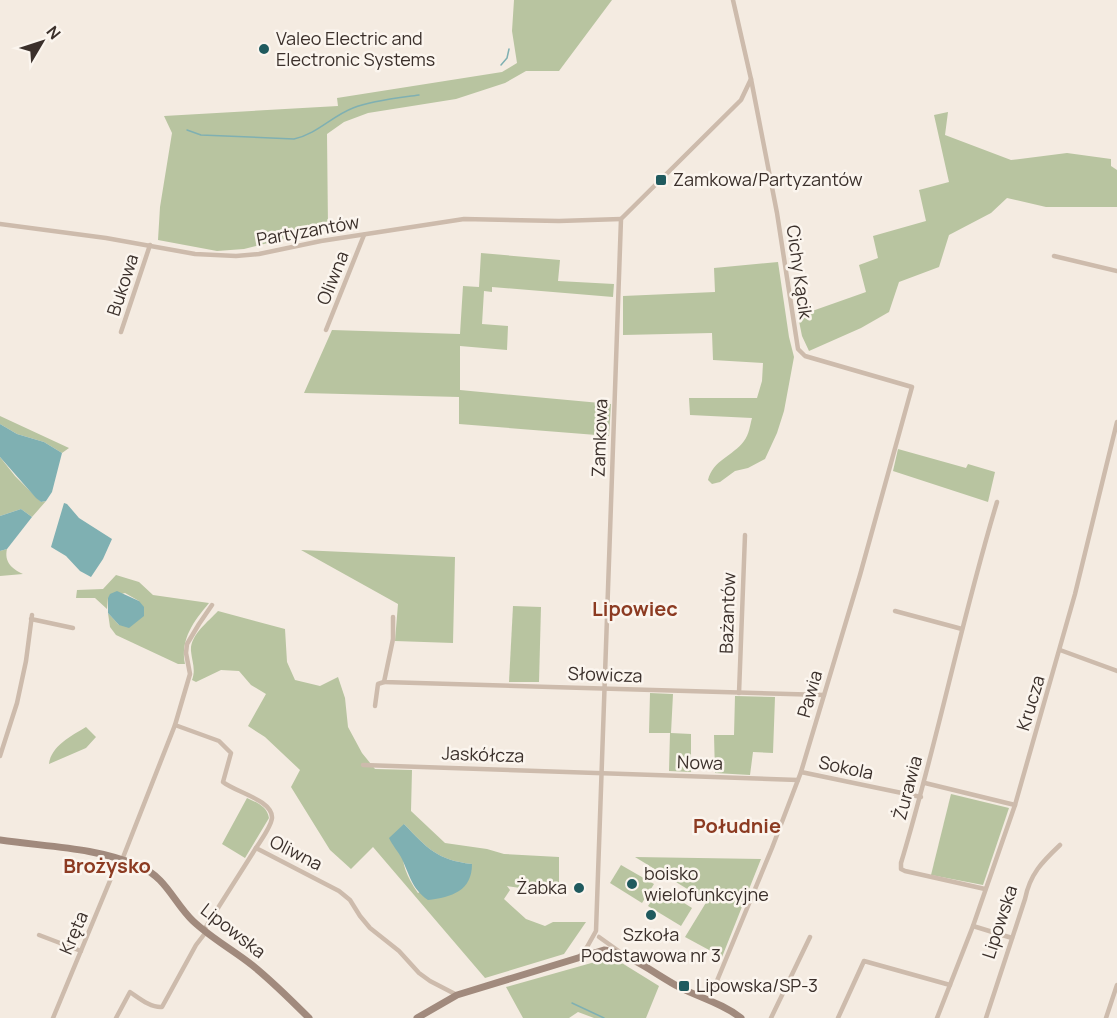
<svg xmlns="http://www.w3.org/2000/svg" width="1117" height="1018" font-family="Manrope,sans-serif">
  <rect width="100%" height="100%" fill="#f4ebe1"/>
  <g fill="#b8c4a0" fill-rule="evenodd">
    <polygon points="514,0 612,0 559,71 526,71 505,83 456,99 368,113 344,122 327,134 328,228 244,249 217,251 158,240 160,207 172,133 164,116 338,106 337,98 502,72 517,63 512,31"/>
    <polygon points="948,112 945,135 1011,160 1067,153 1111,159 1111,166 1117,170 1117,207 1046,207 1007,198 991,213 949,235 939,267 899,282 889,312 861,328 809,351 802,336 798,316 866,292 859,265 878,258 873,236 926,221 919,190 949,182 934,115"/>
    <polygon points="481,253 560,260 558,281 614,284 613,297 492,287 492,292 484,291 482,324 508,326 507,350 460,346 460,390 611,404 609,436 459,424 459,397 304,393 332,330 460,334 463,286 479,287"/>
    <path d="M 778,262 L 789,337 L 794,357 L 784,411 L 777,433 L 765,459 L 748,468 L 735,471 L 720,482 L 712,484 L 708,480 C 713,460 733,456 744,441 C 749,435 750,425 752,418 L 690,415 L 689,398 L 757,398 L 762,381 L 763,363 L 713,360 L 712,333 L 623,335 L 623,296 L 715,292 L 714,268 Z"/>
    <polygon points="0,416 69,448 62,453 44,442 17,434 0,424"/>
    <polygon points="898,449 966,468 968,464 995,472 988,502 893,471"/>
    <polygon points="0,457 15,476 41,502 46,501 32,517 21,509 0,516"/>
    <path d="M 7,549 C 4,562 12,569 23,574 L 0,576 L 0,551 Z"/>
    <polygon points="301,550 455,557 453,643 395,641 398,604"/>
    <path d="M 116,575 L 139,582 L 153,595 L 209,603 C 194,621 180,639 185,664 L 178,664 L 116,635 L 110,627 L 108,613 L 119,625 L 139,601 L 125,593 L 108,598 L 107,609 L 95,598 L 76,598 L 77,590 L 103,589 Z"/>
    <polygon points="513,606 541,607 539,682 509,682"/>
    <path d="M 218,611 L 285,629 L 287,662 L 295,680 L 320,686 L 338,677 L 345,698 L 348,727 L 362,753 L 375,769 L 412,770 L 411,811 L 445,843 L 487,849 L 504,854 L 559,857 L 559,889 L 556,893 L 507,886 L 510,890 L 504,899 L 526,919 L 545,926 L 553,922 L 586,922 L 564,954 L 485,978 L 373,847 L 351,869 L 330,850 L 291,787 L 300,770 L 265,737 L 248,726 L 266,694 L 251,685 L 239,671 L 221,670 L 196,682 L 192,680 C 196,669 192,662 191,651 C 190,635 208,622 218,611 ZM 404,824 C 427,848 437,860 472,864 L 418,893 C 400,867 401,855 404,824 Z"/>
    <polygon points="650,693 673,694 671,733 691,734 691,772 669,771 670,733 649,733"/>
    <polygon points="735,696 775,697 773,753 753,752 750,775 715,773 714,735 734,735"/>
    <path d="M 86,727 L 96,737 L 86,748 L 49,764 C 51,746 71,736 86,727 Z"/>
    <polygon points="951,794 1009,808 983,885 931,875"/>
    <path d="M 247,798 C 257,803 267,806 269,818 L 245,858 L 222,844 Z"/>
    <polygon points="635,857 761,859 722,957 685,937 707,901"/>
    <polygon points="621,865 654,884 642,903 610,883"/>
    <polygon points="660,888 692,908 681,926 648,906"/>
    <polygon points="602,960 617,960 659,986 646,1018 594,1018 578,1012 569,1018 523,1018 506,987"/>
  </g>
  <g fill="#7fb0b2">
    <polygon points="0,424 17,434 44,442 62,453 52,492 46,501 41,502 36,498 0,457"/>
    <polygon points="64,503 67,504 79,518 112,539 103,559 91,577 80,571 66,556 51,547"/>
    <polygon points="21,509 32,517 7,549 0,551 0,516"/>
    <polygon points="117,591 139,601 144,607 144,616 129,628 119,625 108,613 108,598 110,594"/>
    <path d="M 404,824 C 427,848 437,860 472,864 C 472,891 452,897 428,900 C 412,889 410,876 402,859 C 398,851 392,845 389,838 Z"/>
  </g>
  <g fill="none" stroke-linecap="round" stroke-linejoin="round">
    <g stroke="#7fb0b2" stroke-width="1.5">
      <polyline points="501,65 507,58 509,49"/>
      <path d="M 187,130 L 201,135 L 294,139 C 317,134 332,116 353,108 C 374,100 398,98 419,95"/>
      <polyline points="572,1003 604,1018"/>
    </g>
    <g stroke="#cdbbac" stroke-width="4.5">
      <polyline points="0,224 106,238 195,254 236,256 259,254 321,241 464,219 559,221 621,219"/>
      <polyline points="1054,256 1117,271"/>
      <polyline points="326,330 364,235"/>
      <polyline points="121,332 150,245"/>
      <polyline points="895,611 962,629"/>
      <polyline points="393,617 393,639 384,682 824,695"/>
      <polyline points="31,619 73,628"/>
      <polyline points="1060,650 1117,671"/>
      <polyline points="739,693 745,535"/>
      <polyline points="375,706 378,684 384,682"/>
      <path d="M 175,725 L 219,741 L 231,753 L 223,782 C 235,792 273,800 272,818 C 271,827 261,840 256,848 L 339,891 L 350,900 L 360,916 L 370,928 L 399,951 L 419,973 L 430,981 L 457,995"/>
      <polyline points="0,756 17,703 26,661 32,615"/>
      <polyline points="363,765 798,780"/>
      <polyline points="801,772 921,797"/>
      <polyline points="925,783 1015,805"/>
      <polyline points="122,860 175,725 190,674 186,653 187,644 199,624 212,605"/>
      <path d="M 985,889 L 905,871 L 901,869 L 901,863 C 937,744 961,621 997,502"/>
      <polyline points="973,926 1012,938"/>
      <polyline points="204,930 256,848"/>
      <polyline points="39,935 81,951"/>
      <polyline points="599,937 620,952"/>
      <polyline points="580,956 587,947 596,931 621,219 741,100 751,79 733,0"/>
      <polyline points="709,1000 772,848 801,772 860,575 912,387 805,356 798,349 777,213 751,79"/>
      <polyline points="53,1018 119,859"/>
      <path d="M 116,1018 L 130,992 C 139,998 151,1008 162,1007 L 196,945 L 206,932"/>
      <polyline points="771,1018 810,937"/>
      <polyline points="838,1018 864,961 950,985"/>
      <polyline points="937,1018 973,926 1015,805 1075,594 1117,422"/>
      <path d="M 986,1018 L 1025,899 C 1030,874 1042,862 1060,845"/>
      <polyline points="1106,1018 1117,985"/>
    </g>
    <g stroke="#a18a7d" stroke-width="7">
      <path d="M 0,840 C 47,847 95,847 139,866 C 166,877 174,903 193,921 C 211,938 233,950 252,965 C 272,981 291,1000 309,1018"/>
      <path d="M 417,1018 L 457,995 L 604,950 C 626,951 658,976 679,987 C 700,998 722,1003 741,1018"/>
    </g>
  </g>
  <g fill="#1f5a5e" stroke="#fbf5ee" stroke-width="2">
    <circle cx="264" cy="49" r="6"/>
    <rect x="655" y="174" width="12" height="12" rx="3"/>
    <circle cx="632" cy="884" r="6"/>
    <circle cx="579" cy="888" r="6"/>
    <circle cx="651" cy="915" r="6"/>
    <rect x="678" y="980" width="12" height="12" rx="3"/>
  </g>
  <g text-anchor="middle" stroke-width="5" stroke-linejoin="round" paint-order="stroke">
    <g font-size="18" fill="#3b302b" stroke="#fbf5ee" text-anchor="start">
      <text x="276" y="45">Valeo Electric and<tspan x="276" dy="21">Electronic Systems</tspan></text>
      <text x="673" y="186">Zamkowa/Partyzantów</text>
      <text x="644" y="880">boisko<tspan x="644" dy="21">wielofunkcyjne</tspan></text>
      <text x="567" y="894" text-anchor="end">Żabka</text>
      <text x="651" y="941" text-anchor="middle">Szkoła<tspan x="651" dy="21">Podstawowa nr 3</tspan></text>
      <text x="696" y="992">Lipowska/SP-3</text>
    </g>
    <g font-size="18" fill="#3b302b" stroke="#fbf5ee">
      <text transform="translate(308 231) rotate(-10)" y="6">Partyzantów</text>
      <text transform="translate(799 272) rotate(82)" y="6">Cichy Kącik</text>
      <text transform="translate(333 278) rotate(-68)" y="6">Oliwna</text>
      <text transform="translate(123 285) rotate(-72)" y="6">Bukowa</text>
      <text transform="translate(600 438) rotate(-88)" y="6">Zamkowa</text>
      <text transform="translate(728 613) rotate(-88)" y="6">Bażantów</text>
      <text transform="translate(605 675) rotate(2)" y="6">Słowicza</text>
      <text transform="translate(810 694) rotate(-74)" y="6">Pawia</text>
      <text transform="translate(1031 703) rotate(-73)" y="6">Krucza</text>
      <text transform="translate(483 755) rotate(2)" y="6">Jaskółcza</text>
      <text transform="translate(700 763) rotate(2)" y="6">Nowa</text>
      <text transform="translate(846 768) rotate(12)" y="6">Sokola</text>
      <text transform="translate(908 788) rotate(-75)" y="6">Żurawia</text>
      <text transform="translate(296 853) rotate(27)" y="6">Oliwna</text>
      <text transform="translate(1000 922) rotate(-72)" y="6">Lipowska</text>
      <text transform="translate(233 931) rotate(38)" y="6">Lipowska</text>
      <text transform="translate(74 933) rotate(-67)" y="6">Kręta</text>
    </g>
    <g font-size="20" font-weight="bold" fill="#8c3b22" stroke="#fbf5ee">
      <text x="635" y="616">Lipowiec</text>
      <text x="737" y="833">Południe</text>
      <text x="107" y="873">Brożysko</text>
    </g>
  </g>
  <g transform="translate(42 42) rotate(51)" stroke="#fbf5ee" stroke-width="4.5" paint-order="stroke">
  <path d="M0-4.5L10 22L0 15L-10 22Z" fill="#3b302b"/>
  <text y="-9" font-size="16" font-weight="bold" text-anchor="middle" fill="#3b302b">N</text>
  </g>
</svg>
